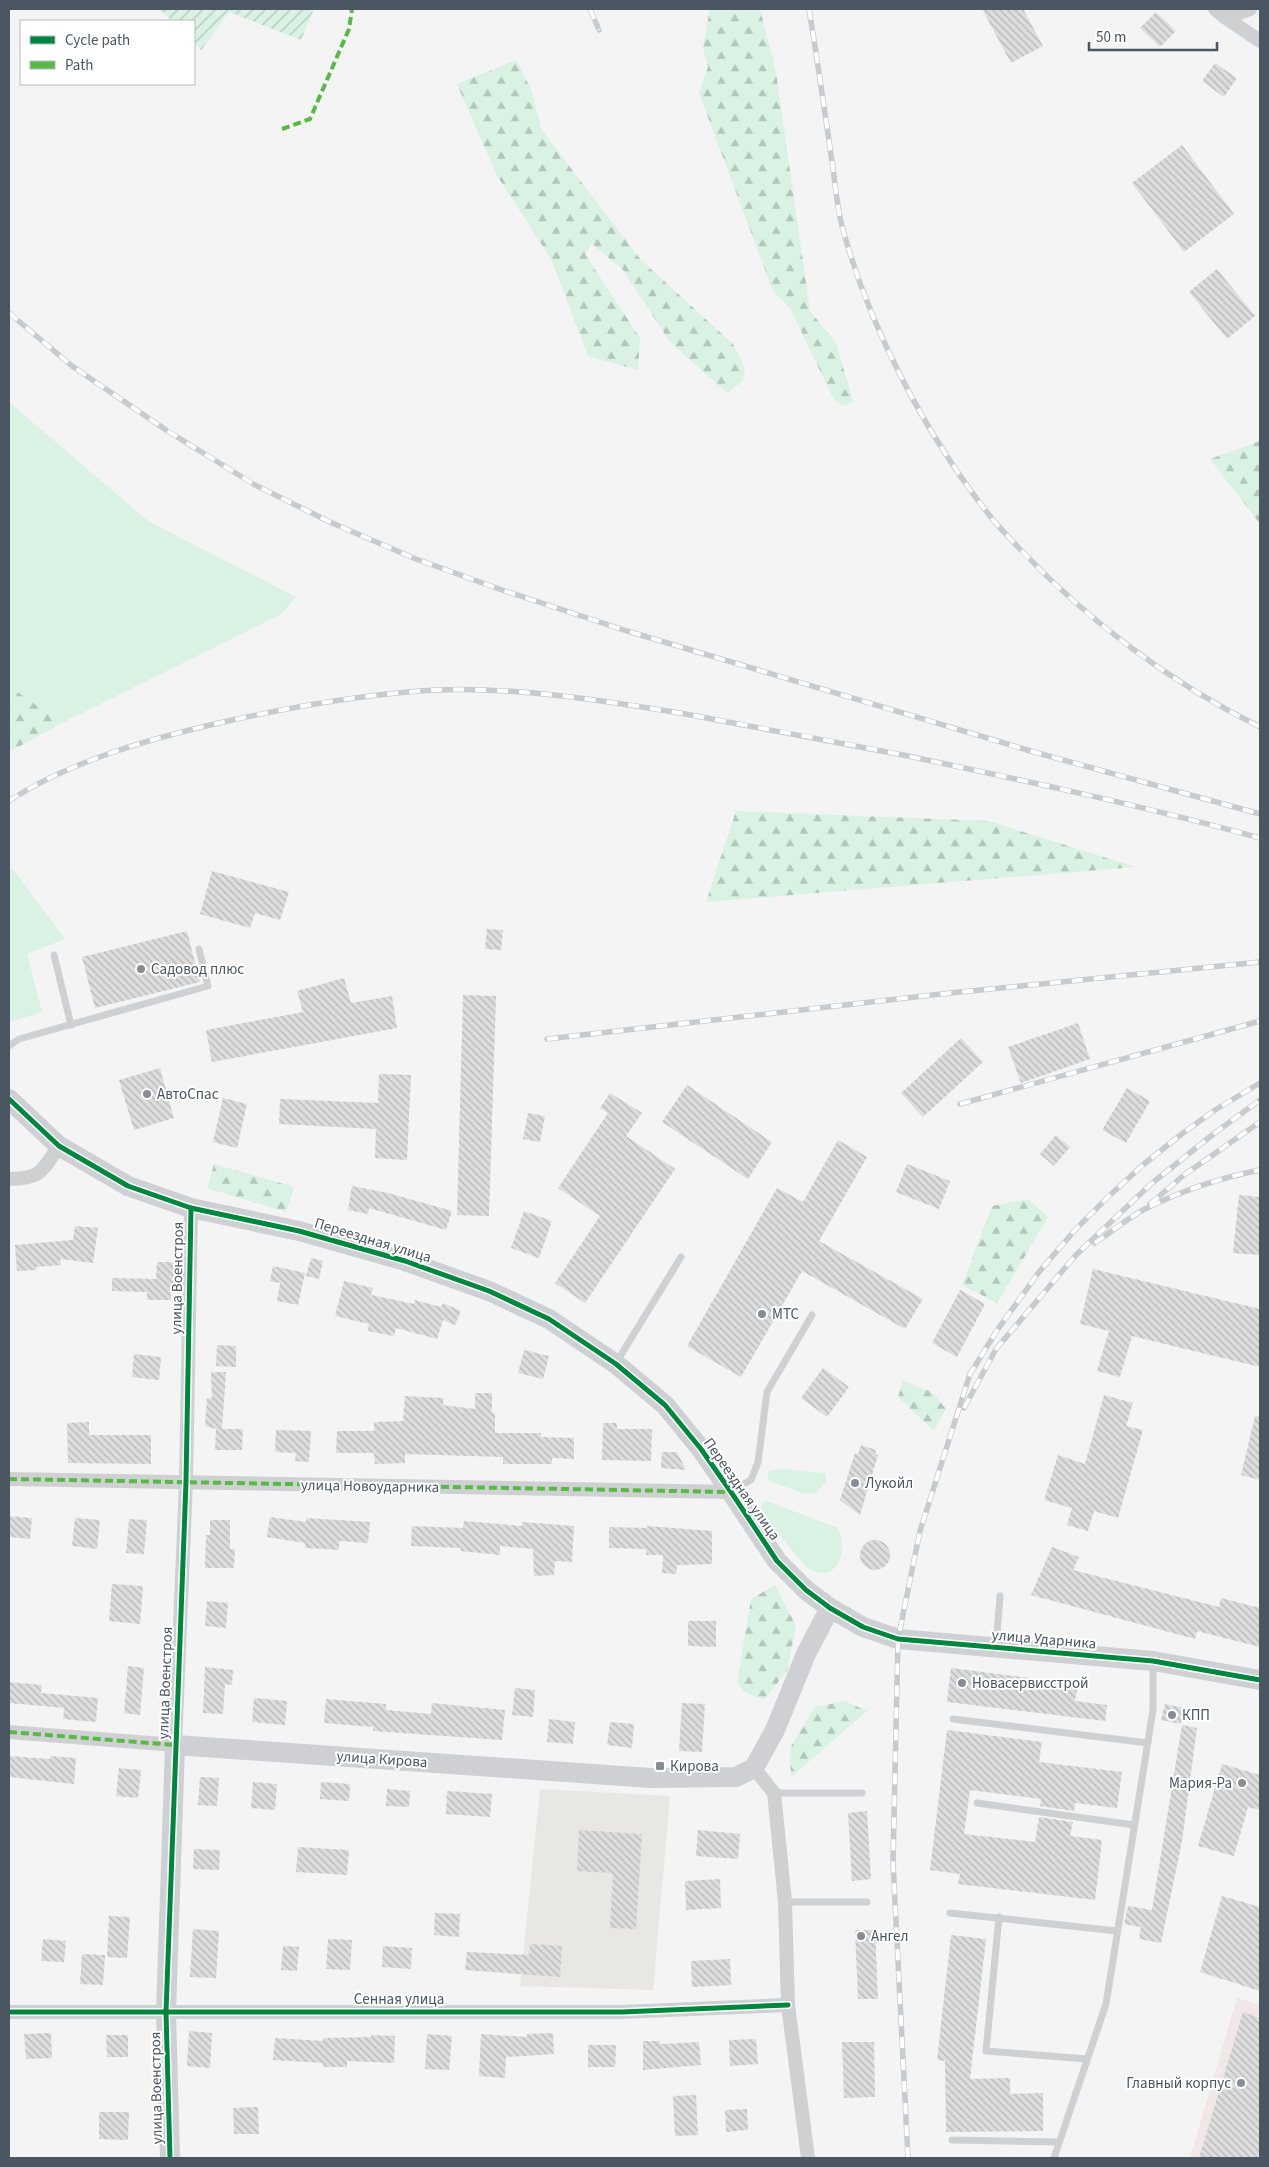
<svg xmlns="http://www.w3.org/2000/svg" width="1269" height="2167" font-family="'Source Sans 3',sans-serif">
  <defs>
    <pattern id="forest-firs" width="22" height="20" patternUnits="userSpaceOnUse" patternTransform="scale(1.25)"><rect width="22" height="20" fill="#d9f2e3"/><path d="M5 1l3.5 6h-7zM16 11l3.5 6h-7z" fill="#b2c7bb"/></pattern>
    <pattern id="garden-furrows" width="10" height="10" patternUnits="userSpaceOnUse" patternTransform="scale(1.25)"><rect width="10" height="10" fill="#d9f2e3"/><path d="M-1 1l2-2M0 10L10 0M9 11l2-2" fill="none" stroke="#b2c7bb"/></pattern>
    <pattern id="building-back-hatch" width="6" height="6" patternUnits="userSpaceOnUse" patternTransform="scale(1.25)"><rect width="6" height="6" fill="#ddddde"/><path d="M-1 5l2 2M0 0l6 6M5-1l2 2" fill="none" stroke="#b5b6b7"/></pattern>
  </defs>
  <rect width="100%" height="100%" fill="#f4f4f4"/>
  <polygon fill="#e8e7e3" points="540,1789 670,1796 653,1990 520,1986"/>
  <polygon fill="#f1e7e6" points="1237,1998 1260,2005 1260,2158 1190,2158"/>
  <g fill="#d9f2e3">
    <polygon points="9,402 148,521 296,597 281,614 62,723 9,686"/>
    <polygon points="13,869 65,939 27,954 42,1012 9,1022 9,871"/>
    <polygon points="784,1469 825,1473 826,1481 816,1493 805,1494 767,1480 769,1471"/>
    <path d="M 767,1501 L 838,1528 C 849,1553 836,1587 806,1567 L 761,1513 L 760,1508 L 763,1502 Z"/>
  </g>
  <g fill="url(#forest-firs)">
    <polygon points="710,9 760,9 776,72 810,311 836,343 853,401 844,406 834,400 790,308 773,291 699,93 708,67 703,48"/>
    <polygon points="516,60 532,91 541,129 641,260 733,344 745,367 743,381 727,393 670,342 623,270 592,244 585,254 640,338 638,370 588,356 551,259 496,174 457,84"/>
    <polygon points="1260,441 1260,524 1210,459"/>
    <polygon points="9,686 62,723 9,752"/>
    <polygon points="736,811 988,821 1136,867 706,902"/>
    <polygon points="214,1164 294,1187 286,1212 207,1188"/>
    <polygon points="1028,1199 1048,1217 997,1303 962,1285 992,1206"/>
    <polygon points="903,1381 932,1392 946,1409 934,1431 898,1397"/>
    <polygon points="775,1585 796,1626 787,1671 764,1700 745,1692 737,1683 751,1599"/>
    <polygon points="845,1701 867,1711 791,1777 790,1748 815,1707"/>
  </g>
  <polygon fill="url(#garden-furrows)" points="159,9 314,9 301,40 229,12 201,50 194,43 194,21 172,21"/>
  <g fill="url(#building-back-hatch)">
    <polygon points="982,9 1023,9 1043,46 1011,63"/>
    <polygon points="1156,12 1176,31 1160,47 1140,28"/>
    <polygon points="1215,63 1237,78 1224,97 1202,81"/>
    <polygon points="1182,145 1234,214 1184,252 1132,183"/>
    <polygon points="1217,269 1255,316 1227,339 1189,292"/>
    <polygon points="212,871 289,892 280,920 255,913 250,928 200,914"/>
    <polygon points="487,929 503,930 501,950 485,949"/>
    <polygon points="187,931 200,982 95,1008 82,957"/>
    <polygon points="344,978 351,1003 392,996 397,1028 212,1062 206,1030 303,1012 297,991"/>
    <polygon points="463,995 496,996 489,1216 457,1215"/>
    <polygon points="1078,1023 1090,1059 1021,1083 1008,1047"/>
    <polygon points="961,1038 983,1062 923,1117 901,1093"/>
    <polygon points="160,1068 174,1118 134,1130 119,1080"/>
    <polygon points="379,1074 411,1075 407,1160 375,1158 376,1129 279,1124 280,1099 378,1103"/>
    <polygon points="687,1085 772,1142 748,1179 662,1122"/>
    <polygon points="1127,1088 1150,1101 1126,1143 1102,1130"/>
    <polygon points="610,1093 642,1113 626,1136 675,1169 585,1303 555,1283 600,1216 558,1188 608,1113 600,1108"/>
    <polygon points="223,1098 247,1104 237,1148 213,1142"/>
    <polygon points="528,1113 545,1116 540,1142 523,1139"/>
    <polygon points="1056,1135 1070,1147 1054,1166 1040,1154"/>
    <polygon points="838,1140 867,1157 819,1241 923,1299 905,1329 802,1271 741,1377 687,1346 777,1188 803,1202"/>
    <polygon points="907,1164 950,1181 939,1209 896,1192"/>
    <polygon points="352,1186 388,1193 452,1211 446,1230 369,1208 368,1214 348,1210"/>
    <polygon points="1239,1195 1260,1197 1260,1255 1233,1253"/>
    <polygon points="524,1211 552,1221 539,1258 511,1248"/>
    <polygon points="75,1226 98,1228 93,1263 60,1259 61,1265 36,1267 36,1270 17,1271 15,1245 73,1240"/>
    <polygon points="311,1258 323,1261 319,1279 306,1276"/>
    <polygon points="157,1262 176,1262 175,1293 171,1293 171,1300 147,1300 147,1292 112,1291 112,1278 156,1279"/>
    <polygon points="273,1266 305,1273 298,1305 277,1301 280,1283 270,1281"/>
    <polygon points="1093,1269 1260,1309 1260,1367 1132,1336 1120,1377 1097,1371 1109,1331 1080,1324"/>
    <polygon points="344,1281 373,1288 371,1295 414,1304 415,1300 441,1307 443,1303 461,1311 455,1325 443,1320 437,1339 396,1328 394,1336 368,1331 369,1324 335,1316"/>
    <polygon points="960,1290 985,1304 957,1357 932,1343"/>
    <polygon points="217,1345 236,1346 236,1367 216,1366"/>
    <polygon points="524,1350 549,1356 543,1379 518,1373"/>
    <polygon points="134,1354 161,1357 159,1380 132,1377"/>
    <polygon points="823,1368 849,1387 827,1417 801,1398"/>
    <polygon points="211,1372 226,1372 222,1429 243,1429 242,1450 215,1450 216,1429 205,1426 207,1398 212,1399"/>
    <polygon points="475,1393 492,1393 492,1413 495,1413 495,1433 541,1433 541,1437 574,1438 574,1459 552,1458 552,1464 503,1464 503,1457 405,1454 405,1463 375,1464 374,1453 336,1453 337,1431 374,1431 374,1422 403,1421 405,1396 444,1398 443,1405 475,1409"/>
    <polygon points="1104,1395 1133,1403 1126,1426 1143,1430 1118,1518 1094,1511 1088,1531 1067,1525 1072,1508 1044,1500 1058,1455 1085,1464"/>
    <polygon points="1255,1416 1260,1417 1260,1480 1241,1475"/>
    <polygon points="89,1422 89,1435 151,1435 151,1464 68,1463 67,1423"/>
    <polygon points="603,1423 617,1423 617,1429 652,1429 651,1461 602,1460"/>
    <polygon points="276,1430 311,1431 309,1462 295,1461 296,1453 275,1452"/>
    <polygon points="861,1445 876,1450 875,1454 878,1455 860,1515 840,1500 855,1453 858,1454"/>
    <polygon points="662,1452 677,1452 686,1470 661,1468"/>
    <polygon points="9,1516 32,1518 30,1539 9,1537"/>
    <polygon points="270,1517 306,1522 306,1518 370,1522 368,1543 339,1541 339,1550 305,1548 305,1543 267,1537"/>
    <polygon points="75,1518 100,1520 97,1549 72,1546"/>
    <polygon points="129,1519 147,1520 144,1554 126,1553"/>
    <polygon points="210,1520 230,1520 230,1549 235,1549 234,1568 205,1568 206,1535 210,1535"/>
    <polygon points="464,1521 522,1526 522,1522 574,1526 572,1562 555,1561 554,1575 534,1576 533,1549 500,1546 500,1555 461,1551 461,1548 411,1546 412,1526 463,1528"/>
    <polygon points="647,1526 712,1531 712,1564 677,1565 676,1574 662,1573 663,1555 646,1555 646,1549 609,1548 609,1527 647,1528"/>
    <circle cx="875" cy="1555" r="15"/>
    <polygon points="1052,1547 1079,1557 1073,1570 1219,1607 1221,1598 1260,1608 1260,1647 1197,1631 1195,1639 1031,1595"/>
    <polygon points="112,1584 143,1586 140,1624 109,1621"/>
    <polygon points="207,1601 228,1603 226,1628 205,1626"/>
    <polygon points="688,1621 716,1621 716,1647 688,1646"/>
    <polygon points="128,1666 144,1668 140,1715 124,1713"/>
    <polygon points="205,1667 233,1670 232,1685 225,1684 223,1714 203,1713"/>
    <polygon points="951,1668 1078,1684 1075,1701 1107,1705 1105,1721 947,1702"/>
    <polygon points="9,1682 42,1685 41,1693 98,1698 96,1722 63,1719 64,1708 9,1703"/>
    <polygon points="515,1688 535,1690 533,1717 512,1715"/>
    <polygon points="254,1698 287,1701 285,1725 252,1722"/>
    <polygon points="326,1699 386,1704 386,1710 431,1714 432,1703 505,1710 502,1740 373,1731 373,1727 324,1723"/>
    <polygon points="682,1703 705,1704 702,1752 679,1751"/>
    <polygon points="1165,1704 1184,1708 1181,1724 1161,1720"/>
    <polygon points="549,1719 575,1722 573,1744 547,1742"/>
    <polygon points="610,1722 634,1724 632,1748 607,1745"/>
    <polygon points="1182,1725 1197,1728 1182,1841 1161,1943 1139,1939 1141,1927 1124,1924 1128,1906 1152,1910"/>
    <polygon points="947,1730 1042,1742 1039,1762 1122,1772 1117,1808 1075,1803 1074,1811 1040,1806 1041,1799 970,1790 964,1834 1035,1842 1039,1817 1073,1822 1070,1836 1102,1840 1095,1900 958,1884 960,1874 930,1870"/>
    <polygon points="9,1756 50,1759 50,1756 76,1758 74,1784 9,1777"/>
    <polygon points="1222,1764 1260,1775 1260,1810 1248,1807 1234,1856 1198,1846"/>
    <polygon points="119,1768 141,1770 138,1798 116,1796"/>
    <polygon points="200,1777 219,1778 217,1806 198,1805"/>
    <polygon points="253,1782 277,1784 275,1810 251,1808"/>
    <polygon points="321,1782 350,1784 349,1801 320,1799"/>
    <polygon points="387,1789 410,1791 409,1807 386,1806"/>
    <polygon points="447,1791 492,1794 490,1817 446,1814"/>
    <polygon points="867,1811 871,1879 852,1881 848,1813"/>
    <polygon points="579,1830 642,1834 636,1929 610,1928 613,1873 577,1871"/>
    <polygon points="698,1830 740,1834 738,1859 696,1856"/>
    <polygon points="298,1847 349,1850 347,1875 296,1872"/>
    <polygon points="194,1849 220,1850 219,1870 193,1869"/>
    <polygon points="720,1879 721,1908 686,1910 685,1881"/>
    <polygon points="1222,1896 1260,1907 1260,1991 1200,1972"/>
    <polygon points="435,1913 460,1914 459,1937 434,1935"/>
    <polygon points="109,1916 130,1917 127,1958 107,1957"/>
    <polygon points="193,1929 219,1931 216,1978 190,1977"/>
    <polygon points="855,1930 875,1930 878,1999 858,1999"/>
    <polygon points="951,1935 986,1939 970,2079 1010,2078 1010,2094 1043,2093 1043,2131 946,2132 945,2061 937,2060"/>
    <polygon points="43,1939 66,1941 64,1962 41,1961"/>
    <polygon points="328,1939 352,1940 350,1970 326,1969"/>
    <polygon points="530,1944 562,1946 560,1977 465,1970 467,1952 529,1955"/>
    <polygon points="283,1946 299,1947 297,1971 281,1970"/>
    <polygon points="383,1946 412,1948 411,1969 382,1967"/>
    <polygon points="82,1954 105,1955 103,1985 80,1984"/>
    <polygon points="730,1959 731,1985 692,1987 691,1961"/>
    <polygon points="1243,2012 1260,2018 1260,2149 1257,2158 1199,2158"/>
    <polygon points="189,2031 212,2033 210,2068 187,2066"/>
    <polygon points="51,2033 52,2058 26,2059 24,2034"/>
    <polygon points="553,2033 554,2054 506,2057 505,2078 479,2076 481,2034 527,2037 527,2034"/>
    <polygon points="427,2034 452,2036 449,2070 425,2069"/>
    <polygon points="106,2035 128,2035 128,2057 107,2057"/>
    <polygon points="371,2035 395,2036 394,2063 347,2061 347,2067 323,2067 323,2063 273,2060 275,2038 323,2041 323,2038 371,2037"/>
    <polygon points="756,2039 758,2064 730,2066 729,2040"/>
    <polygon points="643,2041 660,2041 660,2044 699,2042 701,2065 643,2070"/>
    <polygon points="842,2042 874,2042 875,2097 844,2098"/>
    <polygon points="588,2045 616,2045 615,2067 588,2067"/>
    <polygon points="696,2095 698,2135 675,2136 673,2096"/>
    <polygon points="258,2107 259,2134 234,2134 233,2108"/>
    <polygon points="747,2109 748,2130 726,2132 725,2110"/>
    <polygon points="99,2112 129,2112 128,2140 99,2139"/>
  </g>
  <g fill="none" stroke-linecap="round" stroke-linejoin="round">
    <g stroke="#ced0d2" stroke-width="7">
      <polyline points="54,955 71,1025"/>
      <polyline points="9,1046 19,1039 208,986 199,949"/>
      <polyline points="616,1363 681,1257"/>
      <polyline points="731,1491 751,1480 758,1462 767,1392 812,1315"/>
      <polyline points="996,1646 1000,1596"/>
      <polyline points="953,1719 1148,1743"/>
      <polyline points="774,1793 862,1793"/>
      <polyline points="977,1803 1134,1825"/>
      <polyline points="785,1902 867,1902"/>
      <polyline points="950,1913 1117,1931"/>
      <polyline points="999,1917 986,2051 1087,2059"/>
      <polyline points="952,2140 1059,2142"/>
      <polyline points="1054,2158 1106,2004 1153,1710 1153,1664"/>
    </g>
    <g stroke="#ced0d2" stroke-width="14">
      <polyline points="1215,9 1226,18 1260,41"/>
      <polyline points="1226,18 1250,9"/>
      <path d="M 9,1179 C 42,1178 41,1172 59,1146"/>
      <polyline points="9,1479 731,1492"/>
      <polyline points="9,1732 175,1745 186,1482 191,1208"/>
      <polyline points="754,1768 774,1793 785,1902 788,2005 808,2158"/>
      <polyline points="9,2012 622,2012 788,2005"/>
    </g>
    <g stroke="#ced0d4" stroke-width="20">
      <polyline points="9,1099 59,1146 128,1186 191,1208 299,1231 405,1261 489,1291 549,1319 616,1364 665,1405 701,1449 731,1492 777,1561 806,1590 830,1608 863,1627 898,1639 1153,1661 1260,1680"/>
      <polyline points="170,2158 166,2012 175,1745 651,1778 736,1777 754,1768 775,1730 806,1654 830,1608"/>
    </g>
    <defs>
      <g id="rail">
        <polyline points="590,9 599,30"/>
        <path d="M 809,9 C 817,57 824,106 831,155 C 835,178 836,203 842,226 C 869,327 925,434 990,516 C 999,528 1010,538 1020,549 C 1088,621 1171,683 1260,727"/>
        <polyline points="9,313 72,366 166,430 255,485 332,523 416,559 502,590 627,631 1034,752 1260,814"/>
        <path d="M 9,801 C 70,761 149,739 219,723 C 290,707 364,694 436,690 C 518,687 599,700 680,713 C 756,727 832,741 908,756 C 1026,781 1144,806 1260,838"/>
        <polyline points="547,1039 941,994 1260,962"/>
        <polyline points="960,1104 1260,1021"/>
        <polyline points="1150,1204 1184,1175 1260,1122"/>
        <path d="M 1095,1243 C 1111,1232 1127,1219 1143,1210 C 1180,1191 1220,1178 1260,1170"/>
        <polyline points="964,1408 996,1349 1076,1255 1151,1184 1216,1132 1260,1100"/>
        <polyline points="908,2158 893,1862 898,1639 920,1531 970,1374 998,1329 1039,1272 1075,1230 1109,1196 1144,1164 1183,1133 1215,1110 1260,1083"/>
      </g>
    </defs>
    <use href="#rail" stroke="#c9cacc" stroke-width="5.5"/>
    <use href="#rail" stroke="#fff" stroke-width="4" stroke-dasharray="11" stroke-linecap="butt"/>
    <g stroke="#58b947" stroke-width="4" stroke-dasharray="8 4" stroke-linecap="butt">
      <polyline points="282,129 310,119 349,29 352,9"/>
      <polyline points="9,1479 731,1492"/>
      <polyline points="9,1732 175,1745"/>
    </g>
    <defs>
      <g id="cycleway">
        <polyline points="9,1099 59,1146 128,1186 191,1208 299,1231 405,1261 489,1291 549,1319 616,1364 665,1405 701,1449 731,1492 777,1561 806,1590 830,1608 863,1627 898,1639 1153,1661 1260,1680"/>
        <polyline points="9,2012 622,2012 788,2005"/>
        <polyline points="170,2158 166,2012 186,1482 191,1208"/>
      </g>
    </defs>
    <use href="#cycleway" stroke="#fff" stroke-width="8"/>
    <use href="#cycleway" stroke="#00873e" stroke-width="5"/>
  </g>
  <g fill="#868d94" stroke="#fff" stroke-width="2">
    <circle cx="141" cy="969" r="5"/>
    <circle cx="147" cy="1094" r="5"/>
    <circle cx="762" cy="1314" r="5"/>
    <circle cx="855" cy="1483" r="5"/>
    <circle cx="962" cy="1683" r="5"/>
    <circle cx="1172" cy="1715" r="5"/>
    <rect x="655" y="1761" width="10" height="10" rx="2.5"/>
    <circle cx="1242" cy="1783" r="5"/>
    <circle cx="861" cy="1936" r="5"/>
    <circle cx="1241" cy="2083" r="5"/>
  </g>
  <g text-anchor="middle" stroke-width="4" stroke-linejoin="round" paint-order="stroke">
    <g font-size="15" fill="#4a5661" stroke="#fff" text-anchor="start">
      <text x="151" y="974">Садовод плюс</text>
      <text x="157" y="1099">АвтоСпас</text>
      <text x="772" y="1319">МТС</text>
      <text x="865" y="1488">Лукойл</text>
      <text x="972" y="1688">Новасервисстрой</text>
      <text x="1182" y="1720">КПП</text>
      <text x="670" y="1771">Кирова</text>
      <text x="1232" y="1788" text-anchor="end">Мария-Ра</text>
      <text x="871" y="1941">Ангел</text>
      <text x="1231" y="2088" text-anchor="end">Главный корпус</text>
    </g>
    <g font-size="15" fill="#4a5661" stroke="#fff">
      <text transform="translate(373 1240) rotate(17)" y="5">Переездная улица</text>
      <text transform="translate(177 1278) rotate(-89)" y="5">улица Военстроя</text>
      <text transform="translate(370 1486) rotate(1)" y="5">улица Новоударника</text>
      <text transform="translate(742 1489) rotate(55)" y="5">Переездная улица</text>
      <text transform="translate(1044 1639) rotate(5)" y="5">улица Ударника</text>
      <text transform="translate(165 1683) rotate(-88)" y="5">улица Военстроя</text>
      <text transform="translate(382 1759) rotate(4)" y="5">улица Кирова</text>
      <text x="399" y="2004">Сенная улица</text>
      <text transform="translate(156 2088) rotate(-91)" y="5">улица Военстроя</text>
    </g>
  </g>
  <rect width="1269" height="2167" fill="none" stroke="#4a5661" stroke-width="20"/>
  <rect x="20" y="20" width="175" height="65" fill="#ffffff" stroke="#b7bbc0"/>
  <rect x="30" y="36" width="25" height="8" fill="#00873e" stroke="#b7bbc0"/>
  <text x="65" y="45" font-size="15" fill="#4a5661">Cycle path</text>
  <rect x="30" y="61" width="25" height="8" fill="#58b947" stroke="#b7bbc0"/>
  <text x="65" y="70" font-size="15" fill="#4a5661">Path</text>
  <path d="M1089 42v8h128v-8" fill="none" stroke="#4a5661" stroke-width="2.5"/>
  <text x="1096" y="42" font-size="15" fill="#4a5661" stroke="#ffffff" stroke-width="4" paint-order="stroke">50 m</text>
</svg>
